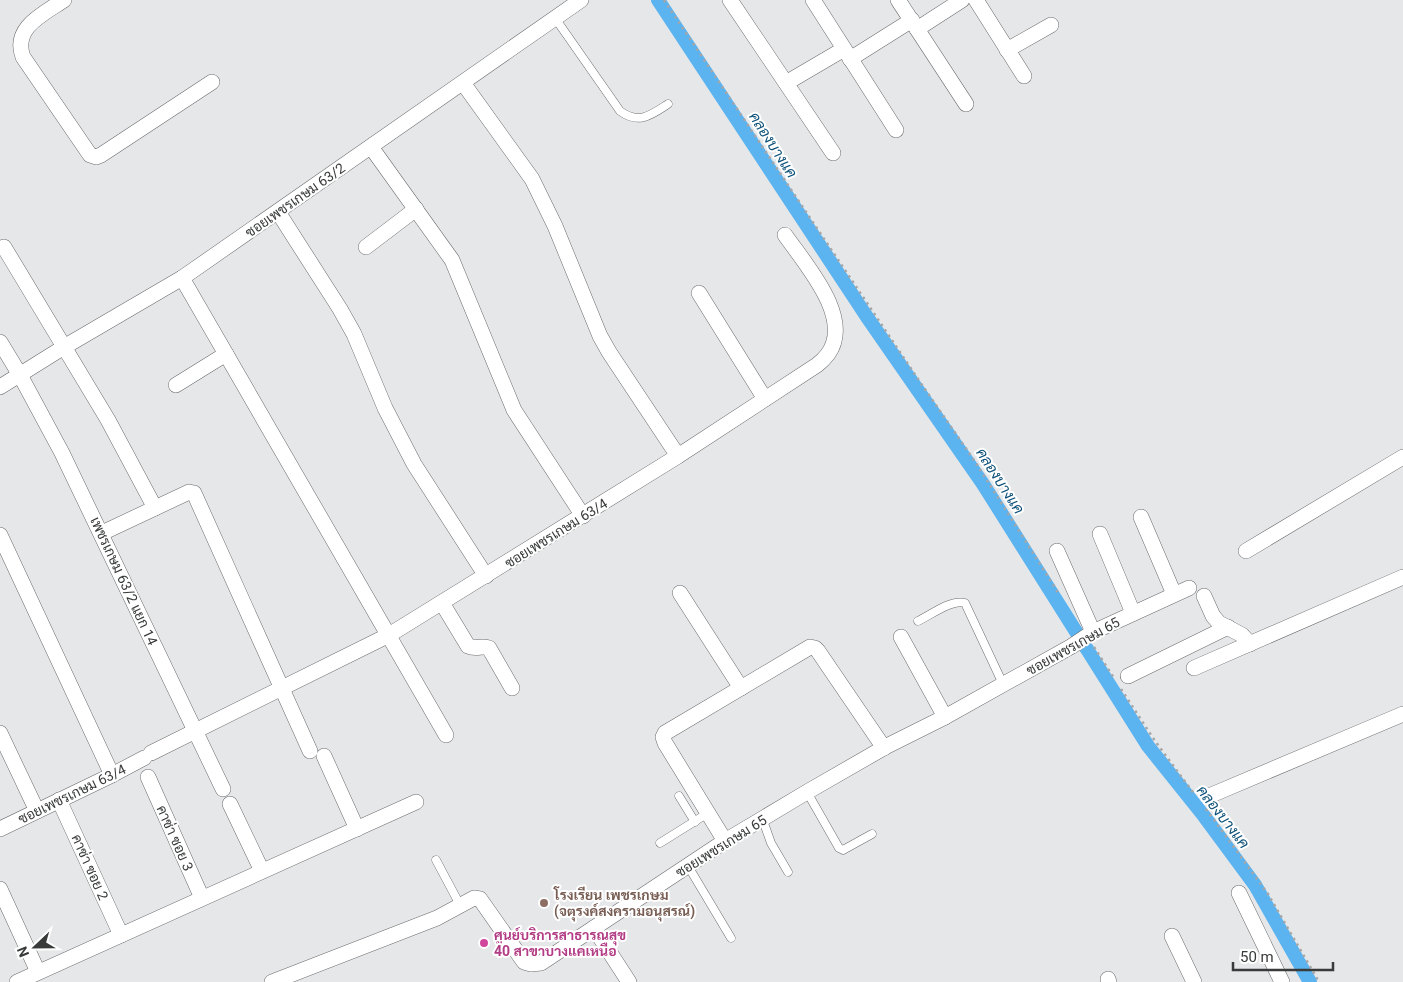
<svg xmlns="http://www.w3.org/2000/svg" width="1403" height="982" font-family="Roboto,Sarabun,sans-serif">
  <rect width="100%" height="100%" fill="#e6e7e9"/>
  <g fill="none" stroke-linecap="round" stroke-linejoin="round">
    <polyline stroke="#5bb3f0" stroke-width="14" points="658,0 867,317 983,484 1148,746 1204,816 1255,885 1310,982"/>
    <defs>
      <g id="lane">
        <path d="M 555,18 L 620,111 C 639,125 651,115 668,104"/>
        <path d="M 918,621 C 931,615 951,599 965,603 L 1003,684"/>
        <polyline points="807,792 839,848 843,850 872,834"/>
        <polyline points="679,796 695,822"/>
        <polyline points="761,821 765,826 771,843 788,872"/>
        <polyline points="660,843 708,813"/>
        <polyline points="436,860 460,905"/>
        <polyline points="688,866 731,938"/>
      </g>
      <g id="street">
        <path d="M 64,0 C 43,14 12,28 23,57 L 90,155 L 96,157 L 101,155 L 212,82"/>
        <polyline points="730,0 833,153"/>
        <polyline points="813,0 896,130"/>
        <polyline points="898,0 966,104"/>
        <polyline points="976,0 1024,76"/>
        <polyline points="917,29 962,0"/>
        <polyline points="1007,50 1051,25"/>
        <polyline points="850,59 912,20"/>
        <polyline points="463,83 532,179 555,226 600,336 609,352 678,456"/>
        <polyline points="786,83 844,49"/>
        <polyline points="371,147 452,260 514,410 583,516"/>
        <polyline points="278,212 340,309 354,334 385,408 414,464 486,576"/>
        <polyline points="4,247 108,420 155,508"/>
        <polyline points="366,247 416,209"/>
        <polyline points="182,278 446,735"/>
        <polyline points="699,293 765,399"/>
        <polyline points="0,342 20,375 62,453 223,789"/>
        <polyline points="176,385 226,354"/>
        <polyline points="0,387 64,347 182,278 581,0"/>
        <polyline points="1141,517 1174,594"/>
        <polyline points="102,533 189,492 194,493 310,751"/>
        <polyline points="1100,534 1133,613"/>
        <polyline points="0,535 112,775"/>
        <polyline points="1057,551 1093,632"/>
        <polyline points="1246,551 1403,457"/>
        <polyline points="680,593 741,688"/>
        <polyline points="1204,596 1213,616 1219,623 1242,635 1250,644"/>
        <path d="M 442,603 L 468,646 C 476,650 482,645 489,648 L 512,688"/>
        <polyline points="901,637 945,717"/>
        <polyline points="1194,668 1403,577"/>
        <polyline points="1128,676 1228,627"/>
        <polyline points="0,733 37,811"/>
        <path d="M 151,753 L 389,635 L 678,456 L 817,365 C 821,362 825,358 828,354 C 854,318 805,264 785,235"/>
        <polyline points="324,756 357,829"/>
        <polyline points="148,777 202,898"/>
        <polyline points="1209,796 1403,714"/>
        <polyline points="59,800 121,935"/>
        <polyline points="230,804 262,871"/>
        <polyline points="0,829 112,775 144,758"/>
        <polyline points="725,841 665,743 663,737 665,733 810,647 815,648 818,651 884,748"/>
        <polyline points="0,889 38,972"/>
        <polyline points="1239,893 1282,982"/>
        <polyline points="594,928 629,982"/>
        <polyline points="1172,936 1194,982"/>
        <polyline points="1108,979 1109,982"/>
        <polyline points="17,982 416,802"/>
        <polyline points="272,982 437,918 474,898 480,899 524,962 531,964 541,963 725,841 807,792 887,746 945,717 1072,646 1093,632 1189,588"/>
      </g>
    </defs>
    <use href="#lane" stroke="#6b6c6e" stroke-width="9"/>
    <use href="#street" stroke="#6b6c6e" stroke-width="16"/>
    <g stroke="#a5a6a7" stroke-width="2.5" stroke-dasharray="2.5 4" stroke-linecap="butt">
      <polyline points="664,0 920,382 976,463 1059,594"/>
      <polyline points="1094,647 1114,678"/>
      <polyline points="1121,689 1155,741 1195,795"/>
      <polyline points="1206,809 1268,894 1319,982"/>
    </g>
    <use href="#lane" stroke="#fff" stroke-width="8"/>
    <use href="#street" stroke="#fff" stroke-width="15"/>
  </g>
  <circle fill="#8d6e63" stroke="#fff" stroke-width="2" cx="544" cy="903" r="5"/>
  <circle fill="#d1479c" stroke="#fff" stroke-width="2" cx="484" cy="943" r="5"/>
  <g text-anchor="middle" stroke-width="4" stroke-linejoin="round" paint-order="stroke">
    <g font-size="14" fill="#393a3a" stroke="#fff">
      <text transform="translate(295 200) rotate(-35)" y="5">ซอยเพชรเกษม 63/2</text>
      <text transform="translate(556 533) rotate(-32)" y="5">ซอยเพชรเกษม 63/4</text>
      <text transform="translate(124 581) rotate(65)" y="5">เพชรเกษม 63/2 แยก 14</text>
      <text transform="translate(1073 646) rotate(-29)" y="5">ซอยเพชรเกษม 65</text>
      <text transform="translate(72 794) rotate(-26)" y="5">ซอยเพชรเกษม 63/4</text>
      <text transform="translate(175 838) rotate(66)" y="5">คาซ่า ซอย 3</text>
      <text transform="translate(721 846) rotate(-32)" y="5">ซอยเพชรเกษม 65</text>
      <text transform="translate(90 867) rotate(66)" y="5">คาซ่า ซอย 2</text>
    </g>
    <g font-size="14" font-weight="bold" fill="#785e54" stroke="#fff" text-anchor="start">
      <text x="554" y="900">โรงเรียน เพชรเกษม<tspan x="554" dy="16">(จตุรงค์สงครามอนุสรณ์)</tspan></text>
    </g>
    <g font-size="14" font-weight="bold" fill="#b23c85" stroke="#fff" text-anchor="start">
      <text x="494" y="940">ศูนย์บริการสาธารณสุข<tspan x="494" dy="16">40 สาขาบางแคเหนือ</tspan></text>
    </g>
    <g font-size="15" font-style="italic" fill="#0d517a" stroke="#fff">
      <text transform="translate(773 145) rotate(57)" y="5">คลองบางแค</text>
      <text transform="translate(1000 481) rotate(57)" y="5">คลองบางแค</text>
      <text transform="translate(1223 817) rotate(52)" y="5">คลองบางแค</text>
    </g>
  </g>
  <g transform="translate(35 947) rotate(248)" stroke="#ffffff" stroke-width="4" paint-order="stroke">
  <path d="M0-4L9 19L0 12L-9 19Z" fill="#393a3a"/>
  <text y="-8" font-size="14" font-weight="bold" text-anchor="middle" fill="#393a3a">N</text>
  </g>
  <path d="M1233 962v8h100v-8" fill="none" stroke="#393a3a" stroke-width="2.5"/>
  <text x="1240" y="962" font-size="15" fill="#393a3a" stroke="#ffffff" stroke-width="4" paint-order="stroke">50 m</text>
</svg>
